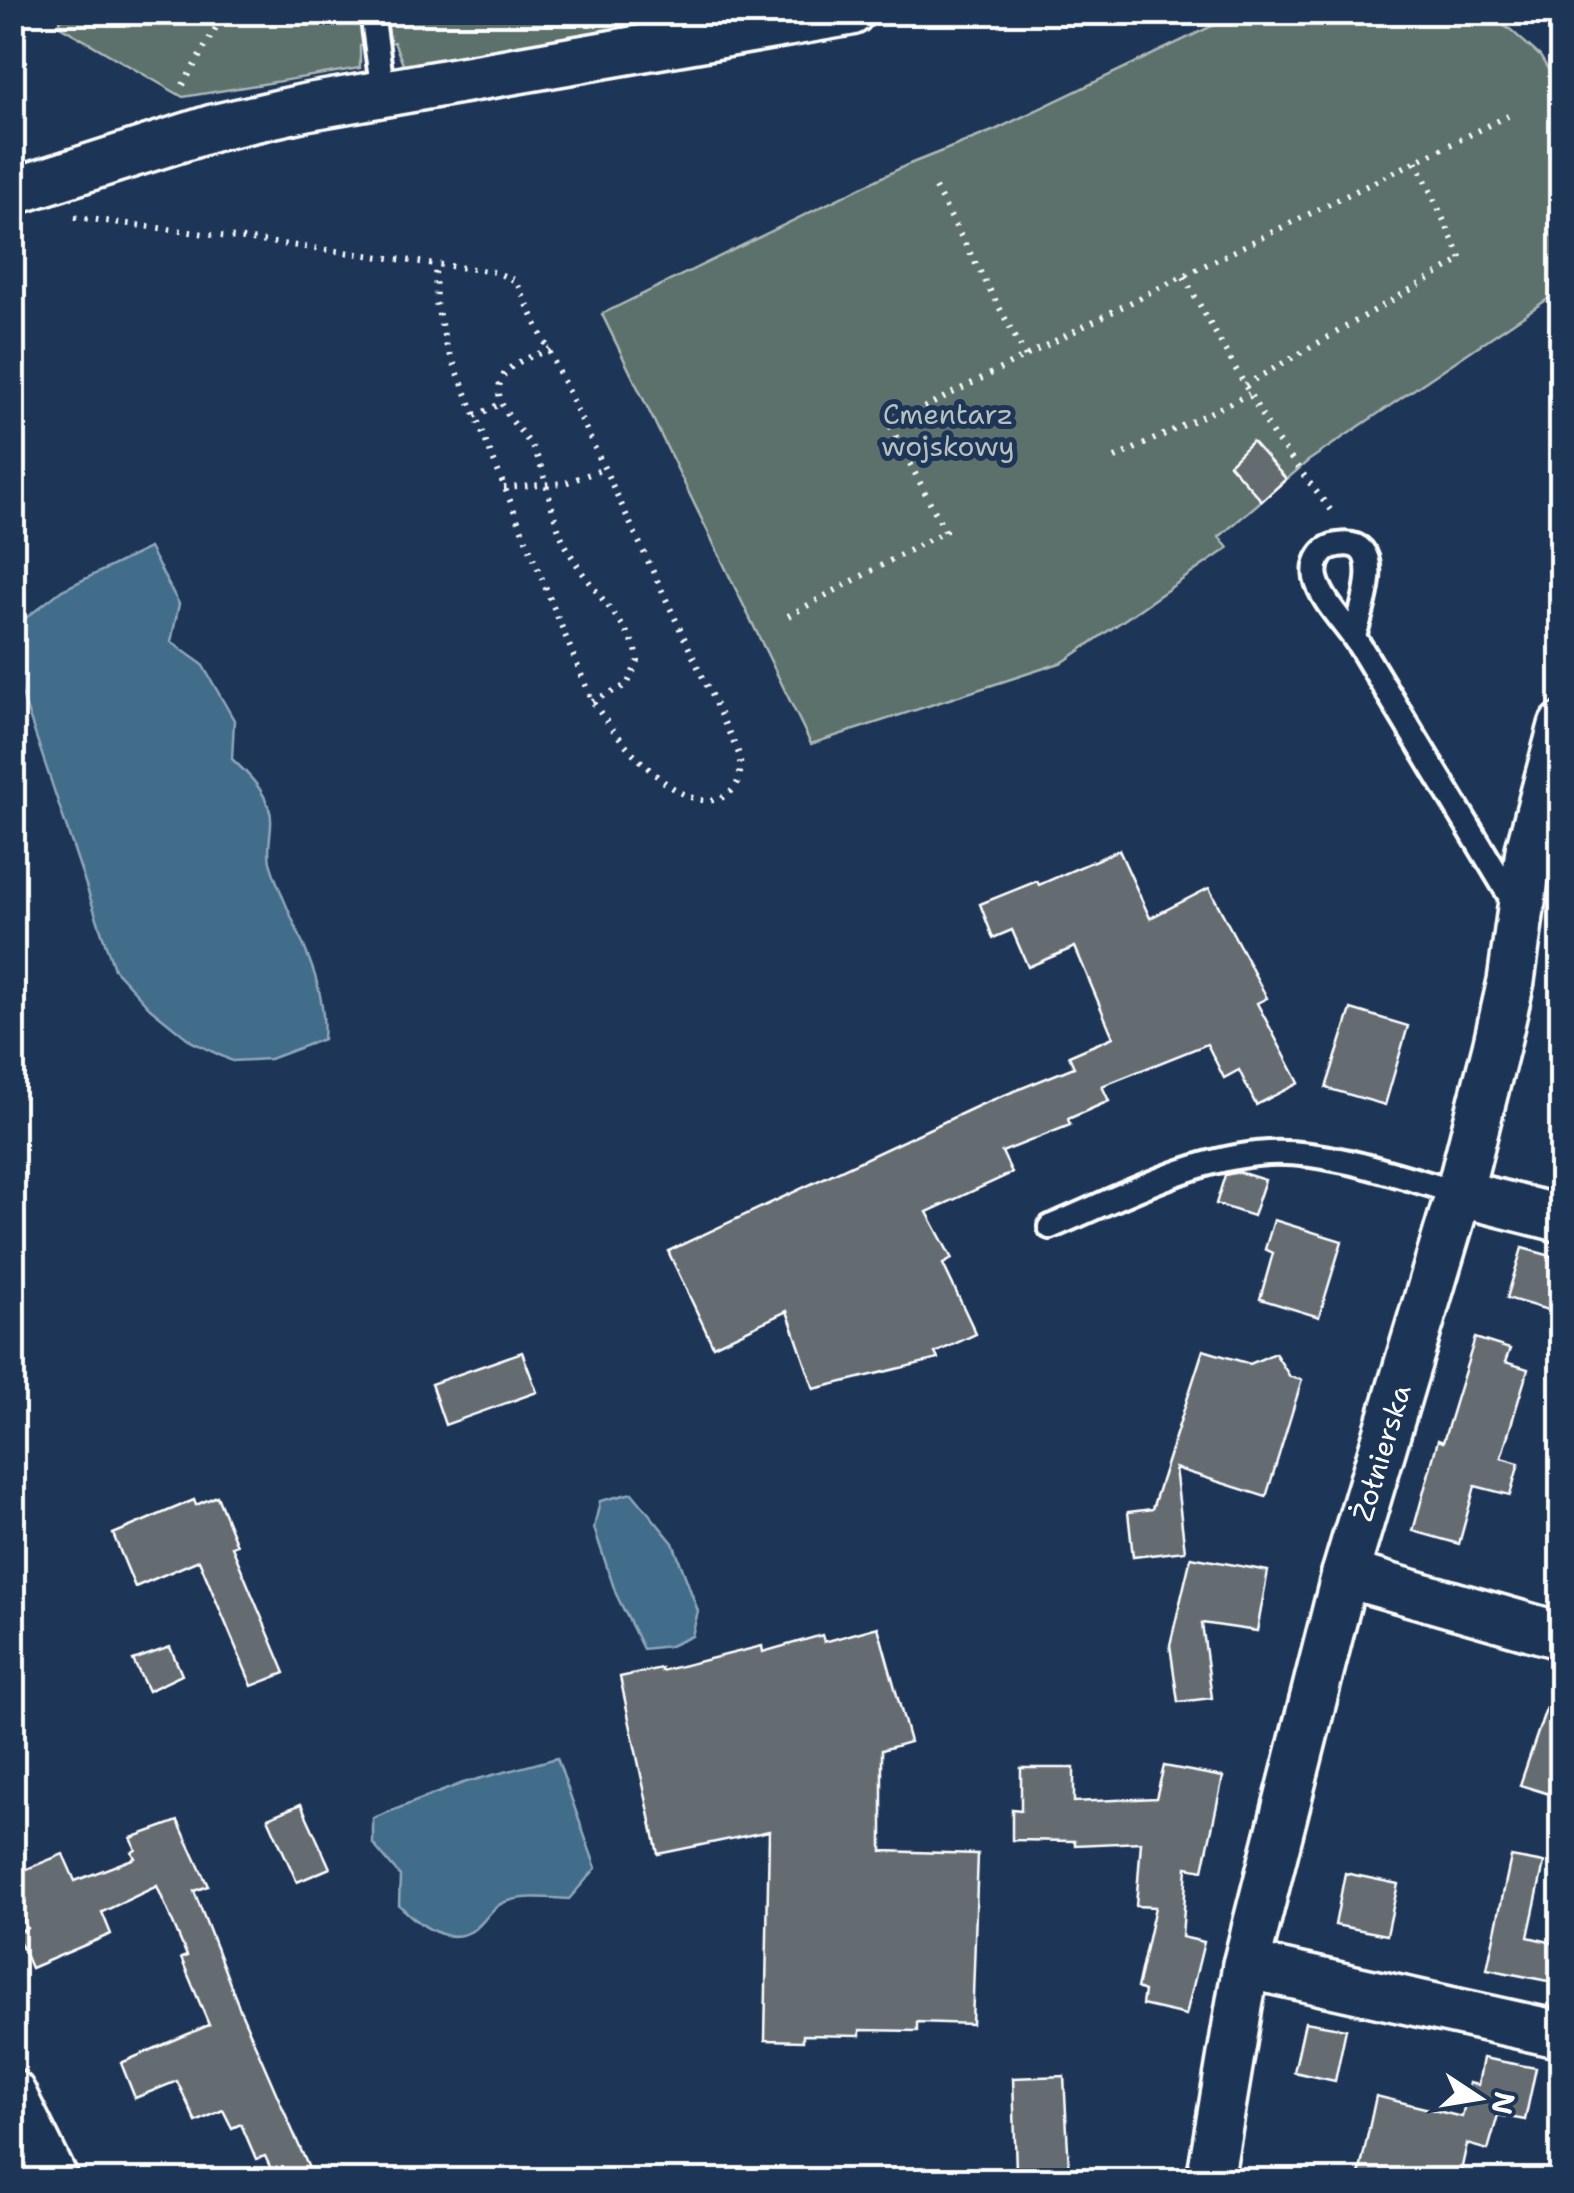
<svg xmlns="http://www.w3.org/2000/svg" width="1574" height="2193" font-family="'Shantell Sans',sans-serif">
  <rect width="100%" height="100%" fill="#1d3557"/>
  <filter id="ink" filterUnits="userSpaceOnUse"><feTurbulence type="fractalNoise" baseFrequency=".01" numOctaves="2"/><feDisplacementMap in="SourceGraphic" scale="20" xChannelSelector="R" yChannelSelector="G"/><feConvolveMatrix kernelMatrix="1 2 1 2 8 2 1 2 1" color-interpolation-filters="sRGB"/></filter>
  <g filter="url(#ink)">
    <g fill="#5b706c" stroke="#adb8b6" stroke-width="2.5">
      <polygon points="65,12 724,13 405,69 394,42 360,46 360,68 183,97 58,25"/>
      <polygon points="1239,13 1482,13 1511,30 1540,56 1561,90 1561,290 1308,461 1219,537 1228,548 1063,662 811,744 602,314 907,165 995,130"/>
    </g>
    <g fill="#436d8a" stroke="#8ea7b9" stroke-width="2.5">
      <path d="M 149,548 L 179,604 L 171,642 L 202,664 L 234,720 L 232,759 C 246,772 263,788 269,808 C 275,824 266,844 270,862 C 287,920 329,976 323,1039 L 270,1059 L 232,1061 L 192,1042 L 150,1008 L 114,969 L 13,668 L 13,628 L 62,590 Z"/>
      <polygon points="632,1493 673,1543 698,1611 692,1636 670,1646 643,1649 616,1594 594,1528 600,1501"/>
      <path d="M 557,1758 L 596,1868 L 569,1899 C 547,1898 526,1895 505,1902 C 492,1906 486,1921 475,1929 C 448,1948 417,1923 399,1905 L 400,1876 L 373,1844 L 373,1818 L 463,1783 Z"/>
    </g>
    <g fill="#656c71" stroke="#fff" stroke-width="2.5">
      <polygon points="1252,441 1286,479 1262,501 1229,464"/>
      <polygon points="1119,850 1150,918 1209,888 1267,998 1257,1003 1299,1083 1256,1105 1239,1070 1224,1078 1207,1044 1102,1086 1109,1101 1068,1119 1070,1125 1002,1152 1012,1173 927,1212 952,1259 943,1264 976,1334 935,1353 938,1359 814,1389 787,1311 713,1346 668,1251 980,1105 1074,1067 1069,1056 1113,1037 1075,947 1028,967 1012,930 993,938 980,904 1037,881 1039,885"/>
      <polygon points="1351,1009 1408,1026 1385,1105 1326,1088"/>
      <polygon points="1239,1172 1265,1180 1253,1216 1216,1204 1225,1175"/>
      <polygon points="1274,1220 1342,1241 1319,1317 1260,1299 1273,1253 1265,1249"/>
      <polygon points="1522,1248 1562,1259 1562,1314 1507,1298"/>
      <polygon points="1475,1338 1510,1349 1505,1362 1528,1369 1501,1458 1519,1463 1510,1495 1475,1486 1459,1544 1413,1531 1438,1440 1443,1442"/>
      <polygon points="1203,1350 1250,1364 1275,1353 1290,1377 1302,1380 1266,1497 1175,1468 1185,1551 1133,1557 1128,1512 1152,1509"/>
      <polygon points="522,1352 537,1392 445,1425 431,1384"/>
      <polygon points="217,1496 237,1545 232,1547 285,1673 252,1686 199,1560 135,1587 113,1534 194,1500 196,1505"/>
      <polygon points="1191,1557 1268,1571 1257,1631 1202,1623 1212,1698 1178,1702 1170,1645"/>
      <polygon points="878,1627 910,1742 882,1750 882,1851 978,1854 972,2024 917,2022 917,2031 860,2030 860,2036 803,2035 803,2041 765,2040 769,1831 658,1854 620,1677 661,1668 661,1671 762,1646 763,1652 822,1635 824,1642"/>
      <polygon points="170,1647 182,1675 148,1691 133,1660"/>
      <polygon points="1556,1679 1562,1680 1562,1798 1520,1785"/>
      <polygon points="1164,1766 1223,1777 1203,1870 1187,1867 1182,1937 1204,1942 1186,2015 1142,2005 1144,1991 1137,1988 1155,1907 1136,1906 1141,1842 1075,1845 1075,1841 1012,1840 1012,1809 1021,1810 1021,1768 1074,1768 1074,1802 1156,1798"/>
      <polygon points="301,1804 330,1868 297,1882 268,1818"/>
      <polygon points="178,1821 208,1886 194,1891 241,2012 314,2180 276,2180 265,2156 256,2159 241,2124 232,2128 223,2110 196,2122 177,2081 135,2098 121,2063 209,2025 181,1958 187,1956 157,1886 102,1912 111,1934 31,1968 16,1933 27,1928 12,1894 12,1875 63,1854 75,1881 135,1858 132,1852 136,1850 131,1838"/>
      <polygon points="1511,1857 1544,1863 1528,1937 1562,1945 1558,1983 1487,1969"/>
      <polygon points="1345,1873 1398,1884 1387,1935 1335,1925"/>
      <polygon points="1305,2022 1346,2029 1335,2081 1294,2072"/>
      <polygon points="1483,2058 1536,2068 1525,2120 1498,2115 1488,2150 1467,2144 1459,2180 1358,2180 1376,2096 1462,2117 1469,2083 1478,2085"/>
      <polygon points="1064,2076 1069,2169 1016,2171 1013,2078"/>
    </g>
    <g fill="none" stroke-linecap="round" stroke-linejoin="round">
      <defs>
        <g id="lane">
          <polyline points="372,12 383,93"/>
          <path d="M 1354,636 C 1361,613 1390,536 1338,545 C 1322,547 1313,562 1316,578 C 1322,603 1348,626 1361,648 C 1414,735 1466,822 1518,909"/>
          <path d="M 1050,1227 C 1120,1198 1193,1157 1269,1153 C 1328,1150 1402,1177 1459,1193"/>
        </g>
        <g id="street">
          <polyline points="12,192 213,128 306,107 851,12"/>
          <polyline points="1459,1193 1562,1219"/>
          <polyline points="1345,1574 1562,1636"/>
          <polyline points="1246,1965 1562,2035"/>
          <polyline points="12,2093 55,2180"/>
          <path id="s1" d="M 1210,2180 L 1246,1965 L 1345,1574 L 1459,1193 L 1496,1047 L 1511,981 L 1529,850 L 1562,726"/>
        </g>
      </defs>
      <use href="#lane" stroke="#fff" stroke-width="30"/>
      <use href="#street" stroke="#fff" stroke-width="52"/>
      <g stroke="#fff" stroke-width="6" stroke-dasharray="2.5 8" stroke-linecap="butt">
        <polyline points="183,85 225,12"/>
        <polyline points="935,188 1026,357"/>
        <path d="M 75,217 L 435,264 L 495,272 L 516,281 L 739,754 C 742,770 741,787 725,796 C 680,821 613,732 592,701 L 446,344 L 436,303 L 435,264"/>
        <polyline points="1184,277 1273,435 1335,516"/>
        <path d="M 550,349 C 533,357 506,362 500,383 C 493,408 523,430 534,450 C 549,480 550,516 566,546 C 585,583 618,612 636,649 L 638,661 L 627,685 L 592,701"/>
        <polyline points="1245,385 1462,260 1416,160"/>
        <polyline points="475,416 502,403"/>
        <polyline points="1115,458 1249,394"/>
        <polyline points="504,488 565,483 606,468"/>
        <polyline points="788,616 945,531 890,425 1153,291 1508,116"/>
      </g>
      <use href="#lane" stroke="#1d3557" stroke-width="22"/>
      <use href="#street" stroke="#1d3557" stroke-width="45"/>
    </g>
  </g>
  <g text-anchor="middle" stroke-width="10" stroke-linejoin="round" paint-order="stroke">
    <g font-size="28" fill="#b5bfbd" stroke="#1d3557">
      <text x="948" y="424">Cmentarz<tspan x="948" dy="32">wojskowy</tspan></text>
    </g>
    <g font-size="28" fill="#fff" stroke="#1d3557">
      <text dy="10" stroke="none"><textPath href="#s1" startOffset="748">Żołnierska</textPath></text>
    </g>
  </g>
  <rect width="1574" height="2193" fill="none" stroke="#1d3557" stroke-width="50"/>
  <rect x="25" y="25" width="1524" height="2143" fill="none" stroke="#fff" stroke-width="4" filter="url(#ink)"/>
  <g transform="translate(1479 2098) rotate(102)" stroke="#1d3557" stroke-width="8" paint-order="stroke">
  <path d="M0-8L18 38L0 25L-18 38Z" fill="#ffffff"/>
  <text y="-15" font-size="28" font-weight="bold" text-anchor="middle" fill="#ffffff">N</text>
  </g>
</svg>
